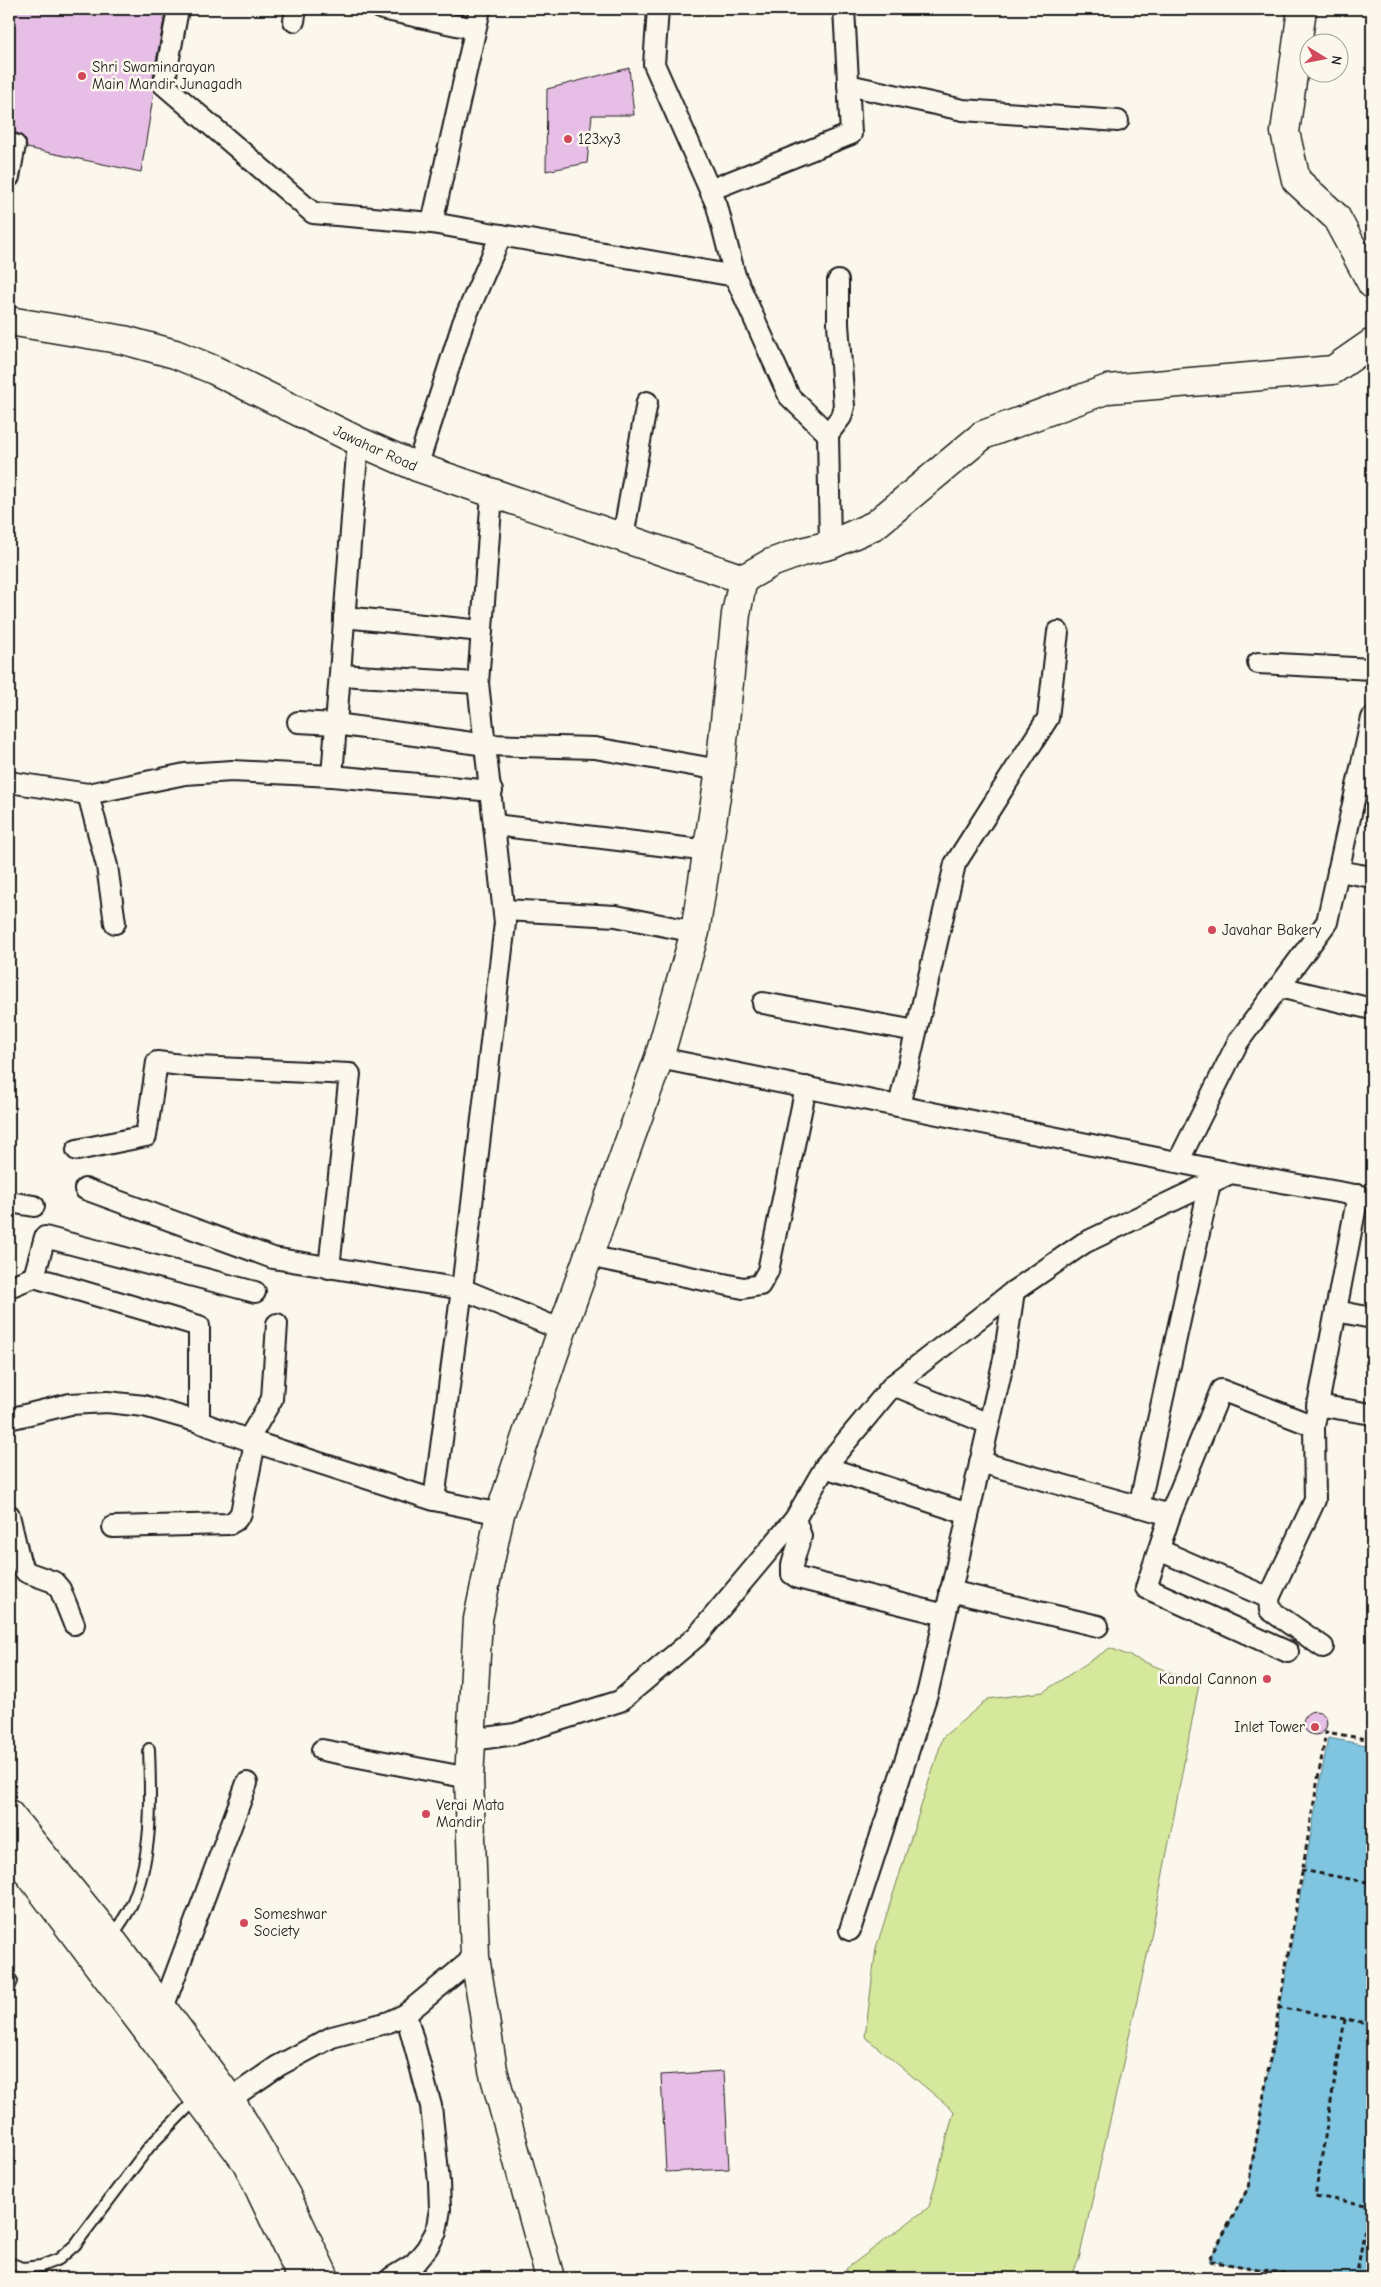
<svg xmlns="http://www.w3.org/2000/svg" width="1381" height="2287" font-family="'Comic Neue',sans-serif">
  <rect width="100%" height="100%" fill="#fbf7ec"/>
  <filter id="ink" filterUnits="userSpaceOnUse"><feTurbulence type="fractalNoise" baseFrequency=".02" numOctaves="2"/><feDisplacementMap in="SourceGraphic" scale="10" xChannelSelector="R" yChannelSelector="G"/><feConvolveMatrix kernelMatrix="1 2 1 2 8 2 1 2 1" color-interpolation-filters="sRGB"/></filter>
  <g filter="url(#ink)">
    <polygon fill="#d5e89c" stroke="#78825c" points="1110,1648 1199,1684 1149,1947 1079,2259 1071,2278 848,2278 846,2269 929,2207 954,2111 865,2037 876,1948 943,1737 988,1699 1043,1692"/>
    <polygon fill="#7fc5e0" stroke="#578192" points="1328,1738 1372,1746 1372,2278 1313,2278 1209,2261 1248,2188"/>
    <g fill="#e7bee6" stroke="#1c1c1c">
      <polygon points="9,9 166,9 152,83 154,91 141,172 27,148 26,141 22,136 17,133 9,135"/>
      <polygon points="629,68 634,115 592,115 587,163 546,171 547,89"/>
      <circle cx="1315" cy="1723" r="12"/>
      <polygon points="724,2071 729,2169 666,2172 661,2075"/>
    </g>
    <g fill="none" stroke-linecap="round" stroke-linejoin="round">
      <defs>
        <g id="lane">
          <path d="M 111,1938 C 117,1928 125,1918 130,1908 C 153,1858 151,1803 149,1749"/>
          <polyline points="9,1988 12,1981"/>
          <polyline points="9,2263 23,2268 41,2266 59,2259 75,2245 149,2147 196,2099"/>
        </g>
        <g id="street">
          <polyline points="178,9 164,85 313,213 432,223 735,276"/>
          <polyline points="382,9 475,29"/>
          <polyline points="658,9 654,64 717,206 735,276 789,396 828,434 830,545"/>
          <polyline points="294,21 296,9"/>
          <polyline points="848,85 963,110 1118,121"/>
          <polyline points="9,177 15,145"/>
          <polyline points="710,190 851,134 844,9"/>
          <polyline points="432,223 480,9"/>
          <polyline points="828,434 841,417 844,406 838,324 838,281"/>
          <polyline points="417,467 463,323 501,235"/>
          <polyline points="623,537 647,402"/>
          <polyline points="344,617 482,631"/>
          <polyline points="1258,663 1372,669"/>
          <polyline points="340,675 478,683"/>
          <polyline points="298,722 336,724 486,745 595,748 720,770"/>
          <polyline points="332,776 358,441"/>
          <polyline points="9,782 88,794 185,774 232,771 332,776 492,791"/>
          <polyline points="88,794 107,866 115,923"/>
          <polyline points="495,825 709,851"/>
          <polyline points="1338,871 1372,877"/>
          <polyline points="504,910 616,916 695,932"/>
          <polyline points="1279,987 1372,1009"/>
          <polyline points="763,1003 916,1031"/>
          <polyline points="659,1058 1231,1173 1372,1198"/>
          <polyline points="899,1106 955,864 1048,718 1058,632"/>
          <polyline points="77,1150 146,1136 157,1062 198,1067 350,1074 329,1268"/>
          <polyline points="1178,1162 1238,1042 1327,922 1372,718"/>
          <polyline points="85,1189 273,1258 462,1289 562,1330"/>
          <polyline points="9,1202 34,1206"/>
          <polyline points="588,1256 743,1288 760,1285 768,1271 806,1087"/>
          <polyline points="34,1277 45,1237 255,1292"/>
          <polyline points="9,1287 34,1277 199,1326 199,1422"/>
          <polyline points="1336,1311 1372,1318"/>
          <polyline points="893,1385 989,1424"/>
          <polyline points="1317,1405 1372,1414"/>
          <polyline points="9,1419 70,1404 107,1402 144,1406 199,1422 248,1440 434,1500 500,1514"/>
          <polyline points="248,1440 272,1399 277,1324"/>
          <polyline points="980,1462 1170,1515"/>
          <polyline points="825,1467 968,1514"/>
          <polyline points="434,1500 462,1289 505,923 478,683 492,494"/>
          <polyline points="1139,1507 1210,1183"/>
          <polyline points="9,1515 20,1562 26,1572 54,1582 60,1589 74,1624"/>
          <polyline points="795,1519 801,1536 792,1565 792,1574 798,1578 945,1615"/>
          <polyline points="113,1527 229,1524 236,1520 241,1513 255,1442"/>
          <polyline points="1159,1550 1269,1598 1270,1610 1323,1647"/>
          <polyline points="950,1591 1098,1626"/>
          <polyline points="1269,1598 1315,1500 1314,1426 1358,1195"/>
          <polyline points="1288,1652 1146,1588 1170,1515 1221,1390 1314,1426"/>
          <polyline points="472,1740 515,1734 620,1701 697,1636 795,1519 825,1467 893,1385 1014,1291 1084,1243 1231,1173"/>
          <polyline points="322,1750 469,1778"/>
          <polyline points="850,1930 928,1691 1004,1359 1014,1291"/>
          <polyline points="163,2008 247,1783"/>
          <polyline points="230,2099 278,2066 332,2037 389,2022 406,2014 475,1957"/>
          <polyline points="391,2278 414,2264 427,2248 436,2232 440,2209 439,2182 431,2106 406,2014"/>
        </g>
        <g id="secondary">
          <polyline points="1302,9 1285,132 1296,180 1336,217 1372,284"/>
          <path id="s1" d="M 9,321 L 124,340 L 175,354 L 214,370 L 358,441 L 417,467 L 743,579"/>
          <polyline points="9,1814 111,1939 230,2099 286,2195 325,2278"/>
          <polyline points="9,1847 247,2163 302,2278"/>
          <polyline points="550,2278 493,2070 475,1957 469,1778 478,1619 500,1514 562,1330 659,1058 695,932 720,770 736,614 743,579 771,563 801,552 830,545 875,525 983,435 1108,389 1333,370 1372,343"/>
        </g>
      </defs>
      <use href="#lane" stroke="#1c1c1c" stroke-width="14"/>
      <use href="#street" stroke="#1c1c1c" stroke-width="24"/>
      <use href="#secondary" stroke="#1c1c1c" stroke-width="31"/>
      <g stroke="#1c1c1c" stroke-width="3" stroke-dasharray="5 4" stroke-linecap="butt">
        <polyline points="1301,1870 1372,1883"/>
        <polyline points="1278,2007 1372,2024"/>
        <polyline points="1345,2019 1315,2196 1372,2206"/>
        <polyline points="1313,2278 1209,2261 1248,2188 1326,1732 1372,1740"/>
        <polyline points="1356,2278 1369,2205"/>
      </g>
      <use href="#lane" stroke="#fbf7ec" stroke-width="10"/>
      <use href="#street" stroke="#fbf7ec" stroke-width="20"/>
      <use href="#secondary" stroke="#fbf7ec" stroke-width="28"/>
    </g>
  </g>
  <g fill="#d1495b" stroke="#fbf7ec" stroke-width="2">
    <circle cx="82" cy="76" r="5"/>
    <circle cx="568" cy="139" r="5"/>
    <circle cx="1212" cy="930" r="5"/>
    <circle cx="1267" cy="1679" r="5"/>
    <circle cx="1315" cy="1727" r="5"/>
    <circle cx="426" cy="1814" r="5"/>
    <circle cx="244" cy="1923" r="5"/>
  </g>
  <g text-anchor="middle" stroke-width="5" stroke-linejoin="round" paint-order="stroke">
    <g font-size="15" fill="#1c1c1c" stroke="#fbf7ec" text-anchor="start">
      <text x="92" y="72">Shri Swaminarayan<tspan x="92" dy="17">Main Mandir Junagadh</tspan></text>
      <text x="578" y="144">123xy3</text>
      <text x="1222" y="935">Javahar Bakery</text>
      <text x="1257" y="1684" text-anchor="end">Kandal Cannon</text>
      <text x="1305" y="1732" text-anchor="end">Inlet Tower</text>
      <text x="436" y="1810">Verai Mata<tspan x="436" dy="17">Mandir</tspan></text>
      <text x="254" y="1919">Someshwar<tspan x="254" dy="17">Society</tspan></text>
    </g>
    <g font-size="15" fill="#1c1c1c" stroke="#fbf7ec">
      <text dy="5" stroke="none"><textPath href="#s1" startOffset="391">Jawahar Road</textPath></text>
    </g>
  </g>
  <rect width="1381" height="2287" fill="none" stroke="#fbf7ec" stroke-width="30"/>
  <rect x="15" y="15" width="1351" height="2257" fill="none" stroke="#1c1c1c" stroke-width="2" filter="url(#ink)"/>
  <g transform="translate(1324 58) rotate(100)"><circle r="24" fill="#fbf7ec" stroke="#a29f99"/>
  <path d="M0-4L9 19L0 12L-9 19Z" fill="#d1495b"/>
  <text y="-8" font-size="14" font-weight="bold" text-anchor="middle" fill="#1c1c1c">N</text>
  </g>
</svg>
